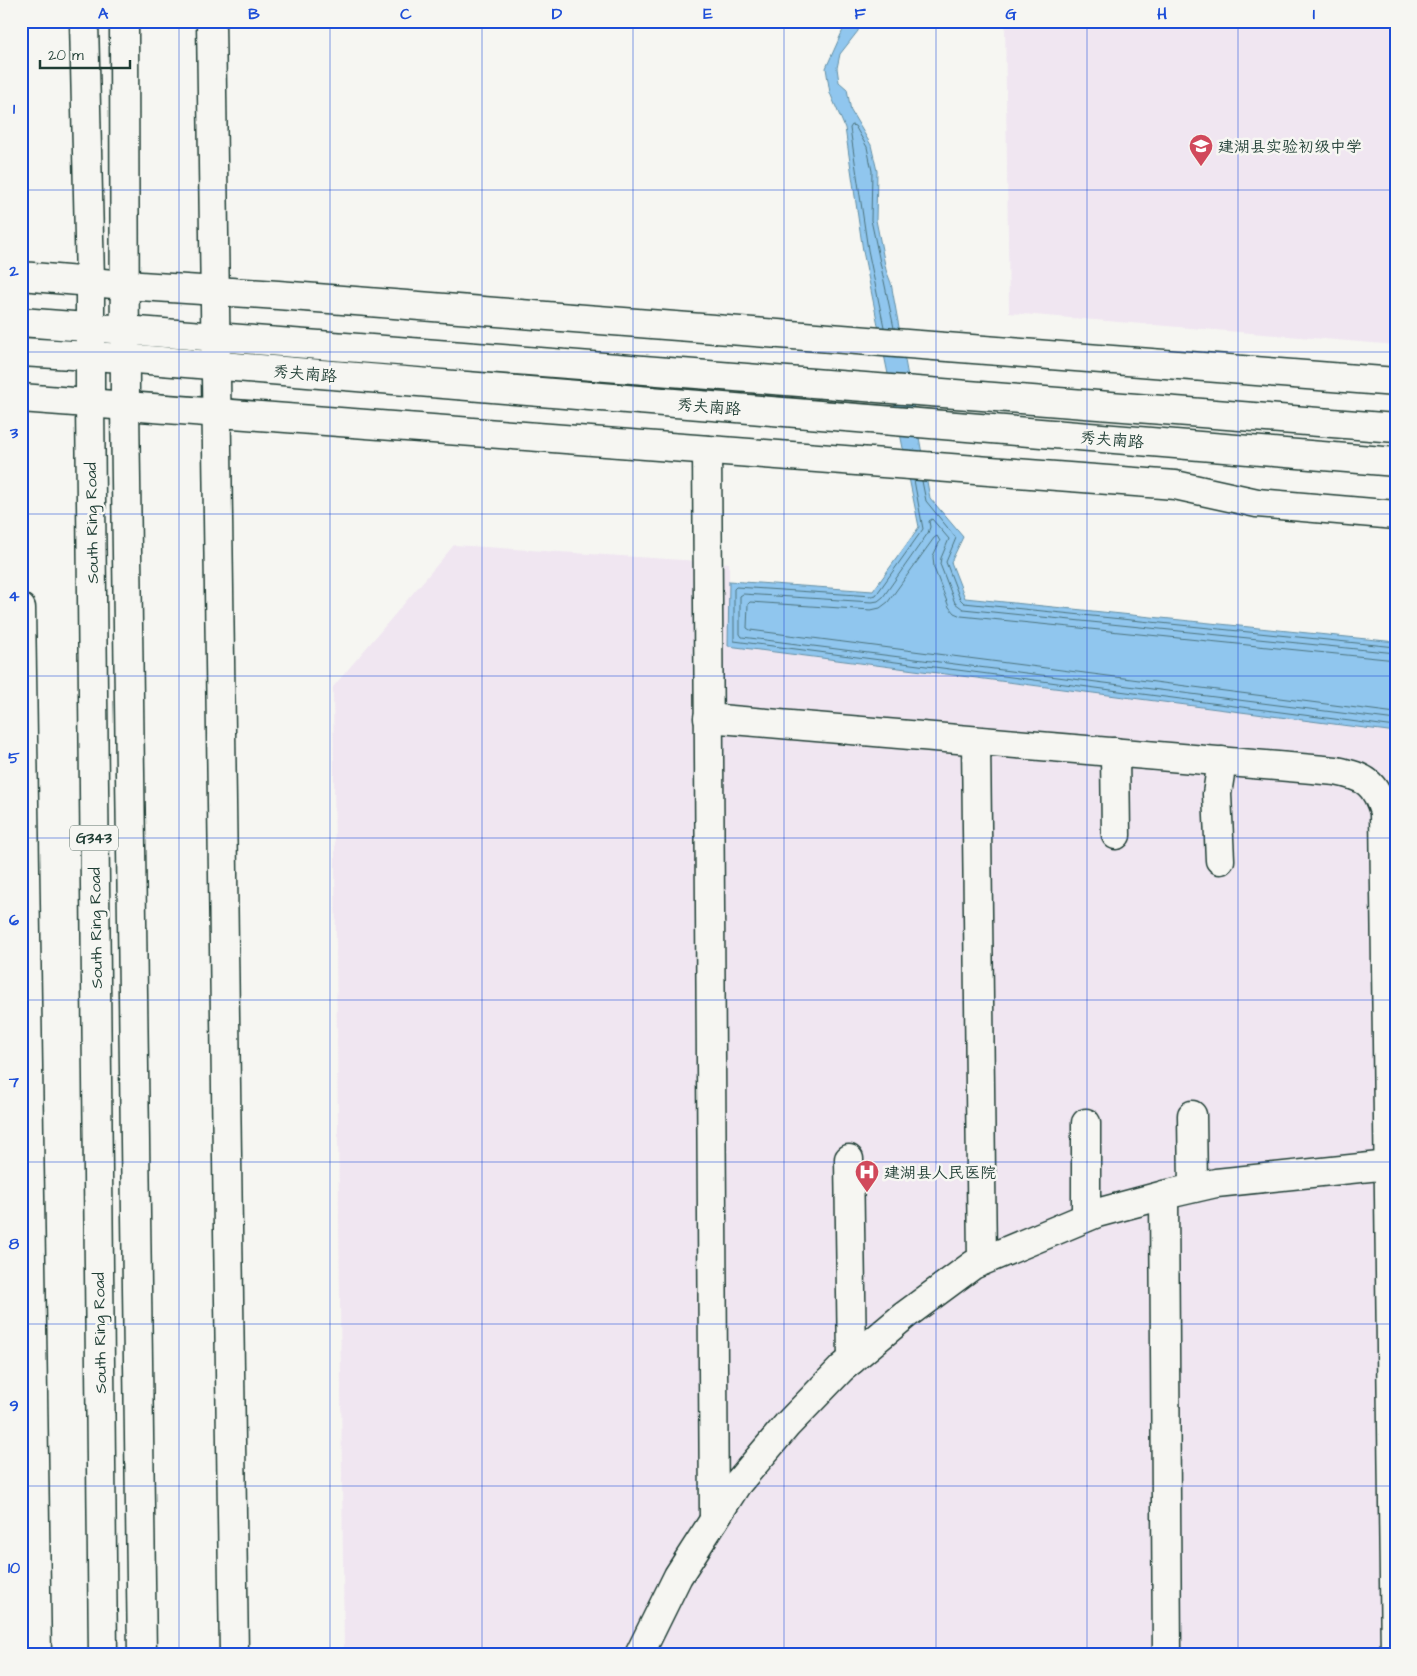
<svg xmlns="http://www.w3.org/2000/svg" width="1417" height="1676" font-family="'Architects Daughter','LXGW WenKai TC',sans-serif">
  <rect width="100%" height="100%" fill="#f6f6f2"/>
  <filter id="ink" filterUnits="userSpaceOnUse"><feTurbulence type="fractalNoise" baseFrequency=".02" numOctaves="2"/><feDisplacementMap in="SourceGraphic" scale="10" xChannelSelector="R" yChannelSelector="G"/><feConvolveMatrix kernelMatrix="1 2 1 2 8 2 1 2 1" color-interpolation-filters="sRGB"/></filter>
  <g filter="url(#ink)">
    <g fill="#f0e6f1">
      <polygon points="1005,21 1396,21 1396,345 1009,313"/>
      <polygon points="454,545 729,563 729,646 1396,732 1396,1655 337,1655 344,1654 333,687"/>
    </g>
    <polygon fill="#90c6ee" stroke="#638fa4" points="847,21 860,21 858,31 840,54 837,68 839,82 847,89 851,111 871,145 877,171 876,220 886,270 891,283 930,498 963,537 951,562 965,598 1396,642 1396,732 728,646 729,581 873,591 919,527 863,251 845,128 830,93 826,68"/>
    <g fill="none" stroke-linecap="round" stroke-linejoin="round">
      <g stroke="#4c747e" stroke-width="1">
        <polyline points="884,327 868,250 850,128 852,125 855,126 867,147 872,171 871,220 894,328"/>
        <polyline points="914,480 923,529 876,595 872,596 736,587 734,589 734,641 1396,727"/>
        <polyline points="922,481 926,501 956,538 946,562 960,599 964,603 1396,647"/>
        <polyline points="1396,653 963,609 955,603 940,564 941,558 949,539 932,519 929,521 930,527 928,533 883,597 878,601 872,602 743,594 740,596 740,634 742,637 1396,720"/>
        <polyline points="1396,660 961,616 954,613 949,607 934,568 933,556 940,541 937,536 934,538 888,602 880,608 871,610 750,602 748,604 747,628 750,630 1396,713"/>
      </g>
      <defs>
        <g id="minor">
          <polyline points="211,21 234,1655"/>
          <polyline points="21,276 125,285 278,295 1396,382"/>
          <polyline points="21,322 1396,428"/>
          <polyline points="21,352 124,358 1396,462"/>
          <polyline points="21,398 1175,485 1257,503 1396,515"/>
          <polyline points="707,450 714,1520"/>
          <polyline points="21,608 37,1655"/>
          <path d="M 708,718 L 1336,771 C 1365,777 1375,782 1384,812 L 1395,1655"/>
          <polyline points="976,741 982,1261"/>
          <polyline points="1115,752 1116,835"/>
          <polyline points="1220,860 1217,794 1222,761"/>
          <polyline points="1192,1115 1193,1188"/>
          <polyline points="1086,1123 1086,1217"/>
          <polyline points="849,1159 852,1360"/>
          <polyline points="1164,1195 1167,1655"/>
          <polyline points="639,1655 678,1576 714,1520 737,1484 787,1425 842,1368 904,1316 973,1265 1097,1213 1164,1195 1216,1183 1389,1165"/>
        </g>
        <g id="highway">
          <polyline points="84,21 90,281 90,404 103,1655"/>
          <polyline points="124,21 125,406 142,1655"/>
        </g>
      </defs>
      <use href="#minor" stroke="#1f3d34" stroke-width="31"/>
      <use href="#highway" stroke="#1f3d34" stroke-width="31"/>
      <use href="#minor" stroke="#f6f6f2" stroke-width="28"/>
      <use href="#highway" stroke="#f6f6f2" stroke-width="28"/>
    </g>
  </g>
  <path fill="none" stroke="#1d4ed8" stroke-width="1" stroke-opacity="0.55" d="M 179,21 L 179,1655M 330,21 L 330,1655M 482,21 L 482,1655M 633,21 L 633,1655M 784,21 L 784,1655M 936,21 L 936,1655M 1087,21 L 1087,1655M 1238,21 L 1238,1655M 21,190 L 1396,190M 21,352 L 1396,352M 21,514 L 1396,514M 21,676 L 1396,676M 21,838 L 1396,838M 21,1000 L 1396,1000M 21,1162 L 1396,1162M 21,1324 L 1396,1324M 21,1486 L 1396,1486"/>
  <defs>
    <symbol id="school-pin" viewBox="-11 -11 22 30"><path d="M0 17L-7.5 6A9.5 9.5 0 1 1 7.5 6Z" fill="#d1495b" stroke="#f6f6f2"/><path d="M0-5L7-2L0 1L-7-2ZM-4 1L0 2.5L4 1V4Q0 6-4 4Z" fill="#fff"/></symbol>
    <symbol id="hospital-pin" viewBox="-11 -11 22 30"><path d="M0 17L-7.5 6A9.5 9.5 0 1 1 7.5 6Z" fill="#d1495b" stroke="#f6f6f2"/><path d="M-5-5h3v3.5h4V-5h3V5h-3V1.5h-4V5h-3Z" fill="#fff"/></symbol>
  </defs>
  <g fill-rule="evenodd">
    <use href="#school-pin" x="1187" y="132" width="28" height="38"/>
    <use href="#hospital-pin" x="853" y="1158" width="28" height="38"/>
  </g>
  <g text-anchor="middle" stroke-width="5" stroke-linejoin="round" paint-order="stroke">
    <rect fill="#f6f6f2" stroke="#60746d" stroke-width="1" x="70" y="825.5" width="48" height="25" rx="4"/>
    <g font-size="15" font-weight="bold" fill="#1f3d34">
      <text x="94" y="843">G343</text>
    </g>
    <g font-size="16" fill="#1f3d34" stroke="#f6f6f2" text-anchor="start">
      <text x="1218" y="152">建湖县实验初级中学</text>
      <text x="884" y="1178">建湖县人民医院</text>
    </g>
    <g font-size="16" fill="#1f3d34" stroke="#f6f6f2">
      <text transform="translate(305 373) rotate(5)" y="6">秀夫南路</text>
      <text transform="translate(709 406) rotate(5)" y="6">秀夫南路</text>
      <text transform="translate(1112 439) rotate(5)" y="6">秀夫南路</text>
      <text transform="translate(91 523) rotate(-91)" y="6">South Ring Road</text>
      <text transform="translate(95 928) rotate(-91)" y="6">South Ring Road</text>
      <text transform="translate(99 1333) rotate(-91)" y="6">South Ring Road</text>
    </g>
  </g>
  <rect width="1417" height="1676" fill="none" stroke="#f6f6f2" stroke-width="55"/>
  <path d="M40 60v8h90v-8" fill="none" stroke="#1f3d34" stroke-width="2.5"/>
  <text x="48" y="60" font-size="15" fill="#1f3d34" stroke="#f6f6f2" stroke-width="4" paint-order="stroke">20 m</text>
  <rect x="28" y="28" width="1362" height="1620" fill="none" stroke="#1d4ed8" stroke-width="2"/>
  <g font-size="16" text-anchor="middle" font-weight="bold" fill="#1d4ed8">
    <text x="103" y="19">A</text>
    <text x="254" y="19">B</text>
    <text x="406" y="19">C</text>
    <text x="557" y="19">D</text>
    <text x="708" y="19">E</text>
    <text x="860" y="19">F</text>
    <text x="1011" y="19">G</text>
    <text x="1162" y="19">H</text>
    <text x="1314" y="19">I</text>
    <text x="14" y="114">1</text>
    <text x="14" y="276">2</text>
    <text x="14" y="438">3</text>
    <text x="14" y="601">4</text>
    <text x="14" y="763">5</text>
    <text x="14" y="925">6</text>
    <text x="14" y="1087">7</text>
    <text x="14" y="1249">8</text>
    <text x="14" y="1411">9</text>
    <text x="14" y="1573">10</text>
  </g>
</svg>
